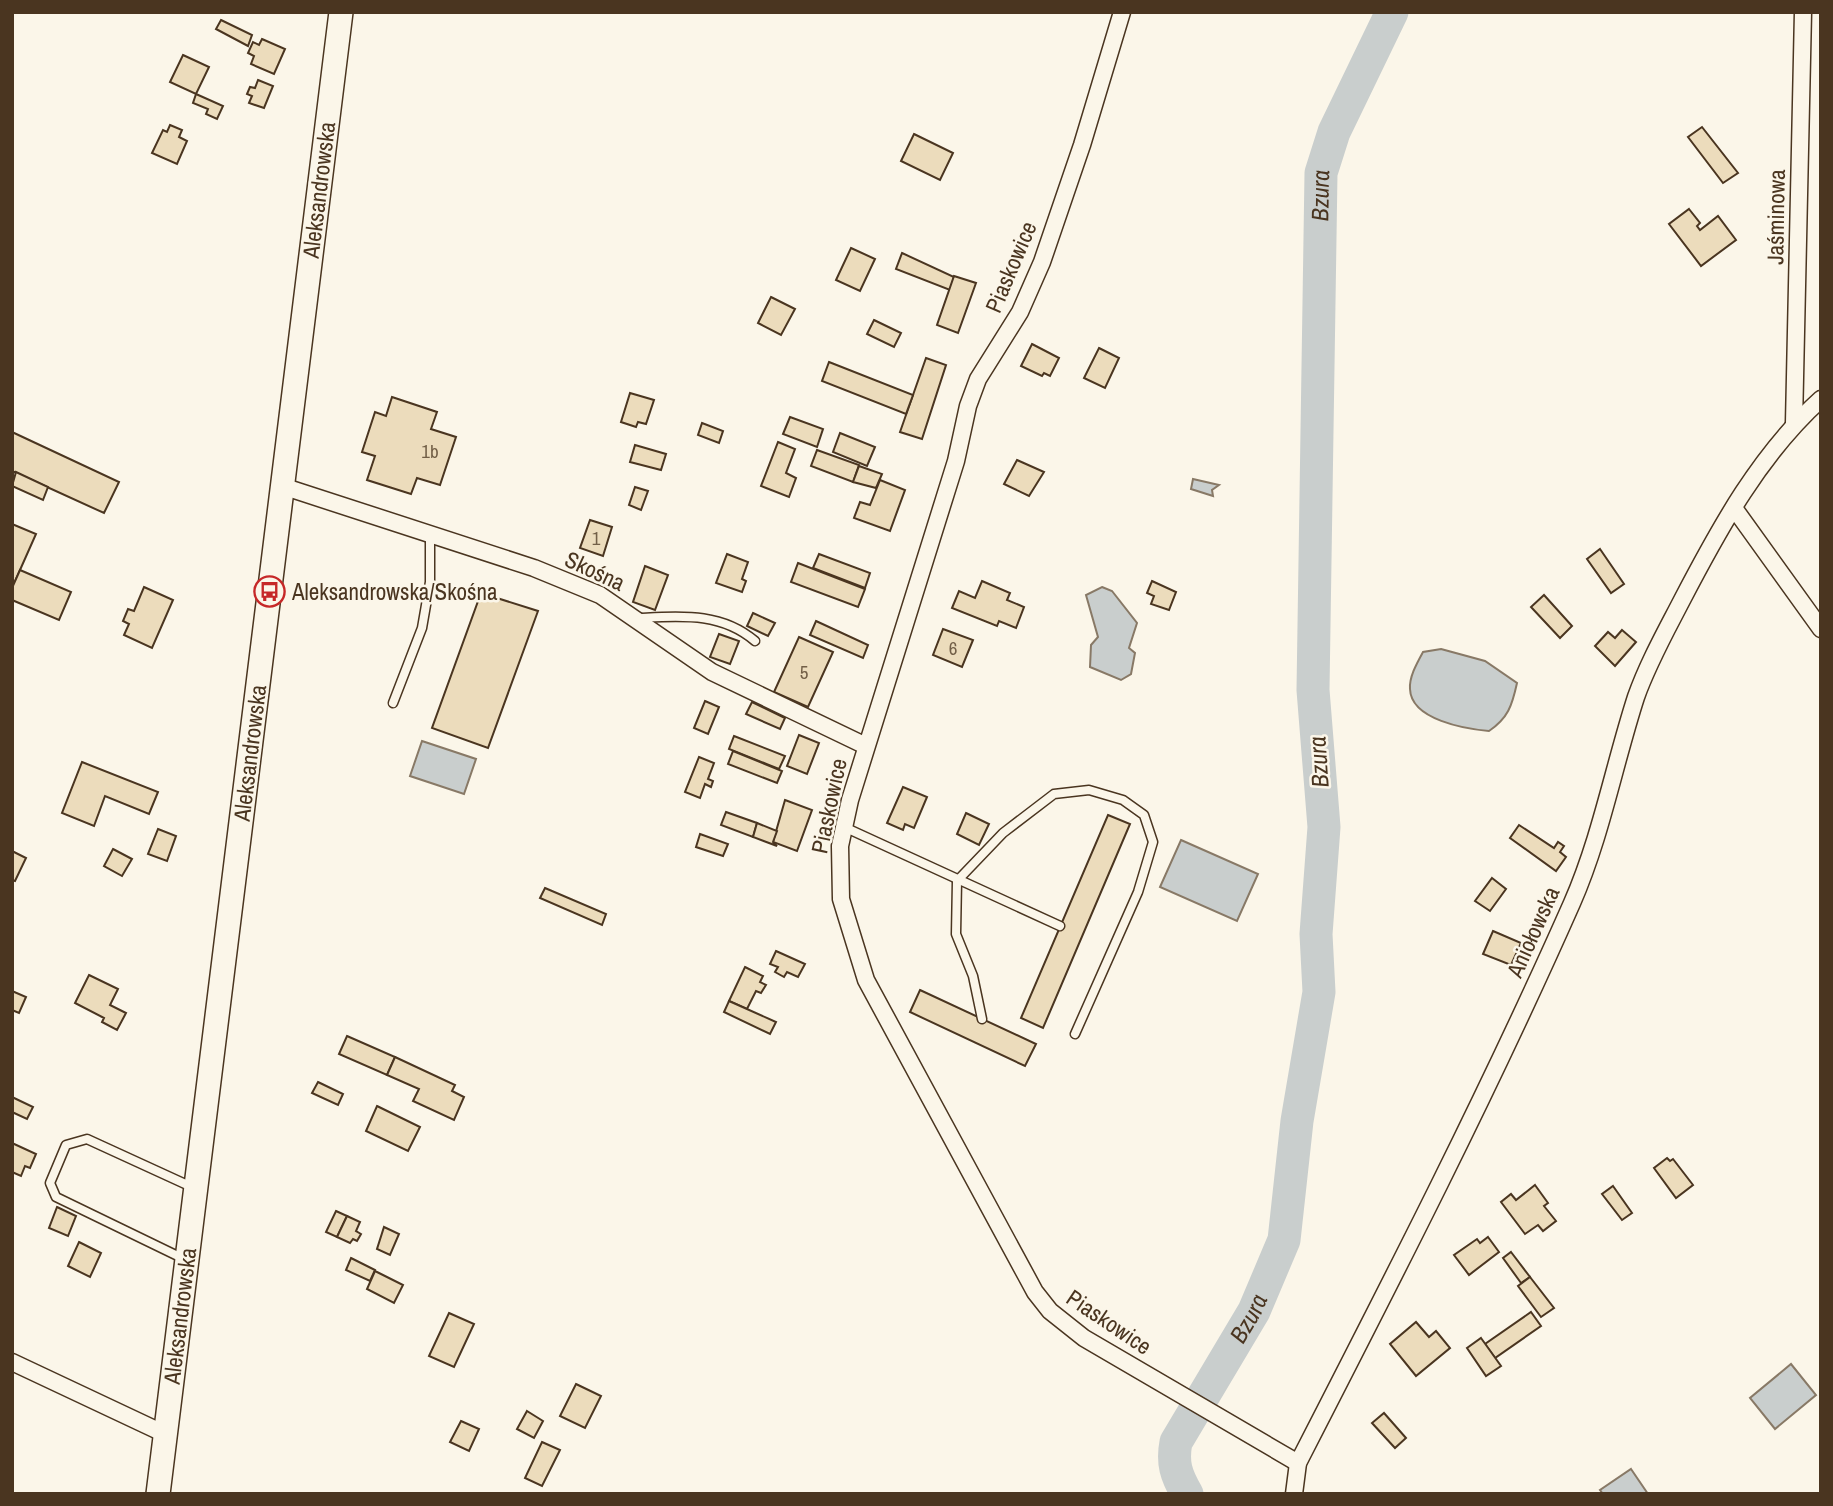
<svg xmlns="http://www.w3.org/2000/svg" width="1833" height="1506" font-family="'Archivo Narrow',sans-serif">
  <rect width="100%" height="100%" fill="#fbf6e9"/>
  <g fill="#c9cecd" stroke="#887966" stroke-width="2">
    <polygon points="1193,479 1219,485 1212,490 1213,496 1191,489"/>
    <polygon points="1102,587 1112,591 1137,623 1129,648 1135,653 1131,674 1121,680 1090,667 1091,645 1098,637 1086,595"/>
    <path d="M 1441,649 L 1485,661 L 1517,683 C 1512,706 1508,718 1489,731 C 1466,729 1411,720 1410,689 C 1409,677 1417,663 1423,652 Z"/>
    <polygon points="422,741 476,759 464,794 410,776"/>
    <polygon points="1181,840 1258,874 1237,921 1160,887"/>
    <polygon points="1791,1364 1816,1395 1775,1429 1750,1398"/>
    <polygon points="1631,1469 1648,1494 1603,1494 1600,1490"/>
  </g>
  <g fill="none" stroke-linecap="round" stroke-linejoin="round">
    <path stroke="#c9cecd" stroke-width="33" id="s1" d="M 1187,1494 C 1176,1475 1172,1463 1176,1442 L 1254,1311 L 1284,1240 L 1297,1121 L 1319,992 L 1316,934 L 1324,827 L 1313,690 L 1321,173 L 1334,132 L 1392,12"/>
  </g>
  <g fill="#ecdcbc" stroke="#4a3520" stroke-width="2">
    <polygon points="221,20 252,35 248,46 216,29"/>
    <polygon points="262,39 285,49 274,74 251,64 254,56 248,53 253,42 259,45"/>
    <polygon points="183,55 209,67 196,94 170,82"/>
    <polygon points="258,80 273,86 264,108 249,103 252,96 247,94 250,87 255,88"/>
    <polygon points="196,94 223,106 217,119 206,114 208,109 193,103"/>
    <polygon points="170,125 182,130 179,137 187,141 177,164 152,153 163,130 167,132"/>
    <polygon points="1702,127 1738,173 1723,183 1688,137"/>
    <polygon points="914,134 953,153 940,180 901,161"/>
    <polygon points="1689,209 1700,223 1697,226 1700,230 1718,216 1736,240 1701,266 1669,224"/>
    <polygon points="851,248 875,259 860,291 836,280"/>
    <polygon points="902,253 954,277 950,290 896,269"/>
    <polygon points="954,276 976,283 958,333 937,325"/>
    <polygon points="771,297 795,309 781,335 758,323"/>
    <polygon points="874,320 901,333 894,347 867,334"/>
    <polygon points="1032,344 1059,358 1050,376 1044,373 1042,376 1021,366"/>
    <polygon points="1099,348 1119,358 1105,388 1084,378"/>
    <polygon points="926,358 946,365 922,439 900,432"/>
    <polygon points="829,362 913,395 906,414 822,381"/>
    <polygon points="630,393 654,400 646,424 638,422 636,427 621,422"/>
    <polygon points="392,397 437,412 431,429 456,437 440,485 417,478 411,494 367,480 375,456 362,452 375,412 386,416"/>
    <polygon points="790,417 823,429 817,447 783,434"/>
    <polygon points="702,423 723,431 719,443 698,435"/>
    <polygon points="12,432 119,482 104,513 12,471"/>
    <polygon points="840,433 875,447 867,466 833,452"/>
    <polygon points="778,442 795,449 786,473 796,478 789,497 761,486"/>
    <polygon points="635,445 666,454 661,470 630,462"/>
    <polygon points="817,450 859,465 853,482 811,466"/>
    <polygon points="1017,460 1044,472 1029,496 1004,484"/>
    <polygon points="859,466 882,474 876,488 853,482"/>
    <polygon points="16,472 48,487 43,500 12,486"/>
    <polygon points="880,480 905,490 890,531 854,518 860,502 870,505"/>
    <polygon points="635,487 648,491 641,510 629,505"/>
    <polygon points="590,520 612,527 603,556 580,548"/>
    <polygon points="12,524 36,534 12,588"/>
    <polygon points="1600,549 1624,584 1611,593 1587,559"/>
    <polygon points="727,554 748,562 742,579 746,581 742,592 716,583"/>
    <polygon points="819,554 870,573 865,588 813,568"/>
    <polygon points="798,563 865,589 858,607 791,582"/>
    <polygon points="645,566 668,575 655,610 633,602"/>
    <polygon points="20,570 71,592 59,620 12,600 12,588"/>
    <polygon points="982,581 1010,593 1007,600 1024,607 1016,628 999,621 997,626 952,608 959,591 975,598"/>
    <polygon points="1152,581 1176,592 1169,610 1151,604 1154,596 1147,593"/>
    <polygon points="144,587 173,600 152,648 124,635 129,624 123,621 128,609 134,611"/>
    <polygon points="481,593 538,611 488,748 432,728"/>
    <polygon points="1544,595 1572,626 1560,638 1531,607"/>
    <polygon points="753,613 775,623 768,636 747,626"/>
    <polygon points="816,621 868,645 863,658 810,635"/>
    <polygon points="943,629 973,640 962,667 933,655"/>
    <polygon points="1622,630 1636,642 1615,666 1595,646 1608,632 1615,638"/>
    <polygon points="719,634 739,641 730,664 710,657"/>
    <polygon points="799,637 833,652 808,707 774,692"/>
    <polygon points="705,701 719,707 708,734 694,728"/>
    <polygon points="752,702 785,718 780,729 746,714"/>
    <polygon points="799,735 819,743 807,774 787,766"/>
    <polygon points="734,736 785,756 779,769 729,749"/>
    <polygon points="733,751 782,771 777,783 728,764"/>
    <polygon points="699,757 714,763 708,779 713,781 711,787 705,784 700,798 685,792"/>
    <polygon points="82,762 158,792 149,814 105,796 94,826 62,813"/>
    <polygon points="903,787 927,797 914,828 905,824 903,830 887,823"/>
    <polygon points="785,800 812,810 797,851 773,842"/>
    <polygon points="726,812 757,823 753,837 721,825"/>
    <polygon points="966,813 989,824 979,845 957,834"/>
    <polygon points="1108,815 1130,824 1043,1028 1021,1018"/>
    <polygon points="757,823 777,831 773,842 777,846 753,837"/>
    <polygon points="1519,825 1554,848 1558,842 1564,846 1560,852 1566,857 1556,871 1510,838"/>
    <polygon points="158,829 176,836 167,861 148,854"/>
    <polygon points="700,834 728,844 723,856 696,847"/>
    <polygon points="113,849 132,859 122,876 104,866"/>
    <polygon points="12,851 26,858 15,881 12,880"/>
    <polygon points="1492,878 1506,889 1490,911 1475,901"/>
    <polygon points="545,888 606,914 602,925 540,898"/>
    <polygon points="1493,931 1521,943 1511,965 1483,954"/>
    <polygon points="776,951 805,964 798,977 787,972 784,977 775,972 778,967 770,964"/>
    <polygon points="745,967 763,976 760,982 766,985 761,993 756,991 747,1009 729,1001"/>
    <polygon points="89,975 118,989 110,1005 126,1013 117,1030 102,1022 104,1018 75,1003"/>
    <polygon points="920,990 1036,1044 1025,1066 910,1012"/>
    <polygon points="12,991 26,997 19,1013 12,1010"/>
    <polygon points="729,1001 776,1022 770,1034 724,1012"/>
    <polygon points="347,1036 395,1057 387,1075 339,1054"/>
    <polygon points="395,1057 455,1085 452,1091 464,1097 454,1120 413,1101 419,1089 387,1075"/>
    <polygon points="318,1082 343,1094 338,1105 312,1093"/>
    <polygon points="12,1097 33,1107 27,1119 12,1112"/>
    <polygon points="377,1106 420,1127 408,1151 366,1131"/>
    <polygon points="12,1143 36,1154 30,1168 25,1166 21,1176 12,1172"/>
    <polygon points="1667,1158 1670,1161 1673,1159 1693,1185 1676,1198 1654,1168"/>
    <polygon points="1535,1185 1548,1203 1544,1206 1556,1221 1543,1231 1538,1225 1525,1234 1501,1202 1511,1194 1516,1200"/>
    <polygon points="1613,1186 1632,1213 1622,1220 1602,1194"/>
    <polygon points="57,1207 76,1216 68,1236 49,1228"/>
    <polygon points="336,1211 347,1216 337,1237 326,1232"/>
    <polygon points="347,1216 360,1222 356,1231 361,1234 357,1241 353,1239 350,1243 337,1237"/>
    <polygon points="384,1227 399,1234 390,1255 377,1249"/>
    <polygon points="1488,1237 1499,1252 1469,1275 1454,1255 1477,1239 1480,1243"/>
    <polygon points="79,1242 101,1253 90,1277 68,1266"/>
    <polygon points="1511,1252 1530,1277 1521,1283 1503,1258"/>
    <polygon points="351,1258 375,1270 370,1281 346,1270"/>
    <polygon points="375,1271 403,1285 394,1303 367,1289"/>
    <polygon points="1530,1277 1554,1308 1541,1317 1518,1286"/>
    <polygon points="1531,1312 1541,1326 1495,1358 1485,1344"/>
    <polygon points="449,1313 474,1324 454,1367 429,1356"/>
    <polygon points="1416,1322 1429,1337 1436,1331 1450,1348 1416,1376 1390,1344"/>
    <polygon points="1481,1338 1501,1366 1486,1376 1467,1348"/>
    <polygon points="576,1384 601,1396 585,1428 560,1416"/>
    <polygon points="527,1411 543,1421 534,1438 517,1429"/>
    <polygon points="1384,1413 1406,1438 1395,1448 1372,1423"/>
    <polygon points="461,1421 479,1429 469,1451 450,1442"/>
    <polygon points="542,1442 560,1450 542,1486 525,1478"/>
  </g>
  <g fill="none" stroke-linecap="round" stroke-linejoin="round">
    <defs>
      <g id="service">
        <path d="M 639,618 C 681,616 721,612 755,641"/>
        <polyline points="393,703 422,628 430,582 430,535"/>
        <polyline points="844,827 1060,926"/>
        <polyline points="982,1019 973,976 956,934 957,881 1003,833 1054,794 1089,790 1123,800 1144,815 1153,842 1138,892 1075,1034"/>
        <polyline points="184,1259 56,1197 50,1183 66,1145 87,1139 194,1188"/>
      </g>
      <g id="minor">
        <polyline points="1122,12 1082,145 1042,262 1020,312 978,379 968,406 956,461 850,800 840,846 841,899 866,980 1035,1292 1050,1311 1084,1338 1298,1463"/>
        <polyline points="1794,423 1803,12"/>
        <polyline points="282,486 534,568 600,595 712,672 866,746"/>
        <polyline points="1734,508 1821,629"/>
        <polyline points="12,1362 165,1434"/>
        <path d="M 1294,1494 L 1298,1463 C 1393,1278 1488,1093 1572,903 C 1601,837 1614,765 1636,697 C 1648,663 1666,631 1682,600 C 1720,527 1760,454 1821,399"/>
      </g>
      <polyline id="secondary" points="158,1494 341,12"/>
    </defs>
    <use href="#service" stroke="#4a3520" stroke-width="11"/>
    <use href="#minor" stroke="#4a3520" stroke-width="19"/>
    <use href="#secondary" stroke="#4a3520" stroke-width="26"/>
    <use href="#service" stroke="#fbf6e9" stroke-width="8"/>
    <use href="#minor" stroke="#fbf6e9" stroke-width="16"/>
    <use href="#secondary" stroke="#fbf6e9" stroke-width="23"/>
  </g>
  <defs>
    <symbol id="bus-ring" viewBox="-11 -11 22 22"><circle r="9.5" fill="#fbf6e9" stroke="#c62828" stroke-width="1.5"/><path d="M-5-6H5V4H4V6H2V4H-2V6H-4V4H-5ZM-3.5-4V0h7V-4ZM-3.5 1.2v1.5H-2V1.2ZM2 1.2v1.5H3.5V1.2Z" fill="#c62828"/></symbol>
  </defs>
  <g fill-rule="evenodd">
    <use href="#bus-ring" x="252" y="574" width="35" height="35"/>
  </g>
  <g text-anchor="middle" stroke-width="5" stroke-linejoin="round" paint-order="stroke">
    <g font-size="19" fill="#725f47">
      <text x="430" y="458">1b</text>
      <text x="596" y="545">1</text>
      <text x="953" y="655">6</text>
      <text x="804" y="679">5</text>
    </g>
    <g font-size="23" fill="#4a3520" stroke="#fbf6e9">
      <text transform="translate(319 190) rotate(-83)" y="8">Aleksandrowska</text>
      <text transform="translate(1776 217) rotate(-89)" y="8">Jaśminowa</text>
      <text transform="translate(1011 267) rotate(-67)" y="8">Piaskowice</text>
      <text transform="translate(595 571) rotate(25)" y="8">Skośna</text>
      <text transform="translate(250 753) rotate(-83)" y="8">Aleksandrowska</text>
      <text transform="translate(829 806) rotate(-78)" y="8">Piaskowice</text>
      <text transform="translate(1533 932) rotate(-66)" y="8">Aniołowska</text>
      <text transform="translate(180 1316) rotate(-83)" y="8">Aleksandrowska</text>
      <text transform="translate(1109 1322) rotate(34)" y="8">Piaskowice</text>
    </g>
    <g font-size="23" fill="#4a3520" stroke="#fbf6e9" text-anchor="start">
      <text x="292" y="600">Aleksandrowska/Skośna</text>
    </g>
    <g font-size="24" font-style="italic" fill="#4a3520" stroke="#fbf6e9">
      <text dy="8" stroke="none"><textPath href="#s1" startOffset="1332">Bzura</textPath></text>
      <text transform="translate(1319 762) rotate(-94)" y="8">Bzura</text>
      <text dy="8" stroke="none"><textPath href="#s1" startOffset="198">Bzura</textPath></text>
    </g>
  </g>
  <rect width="1833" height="1506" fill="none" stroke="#4a3520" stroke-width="28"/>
</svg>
